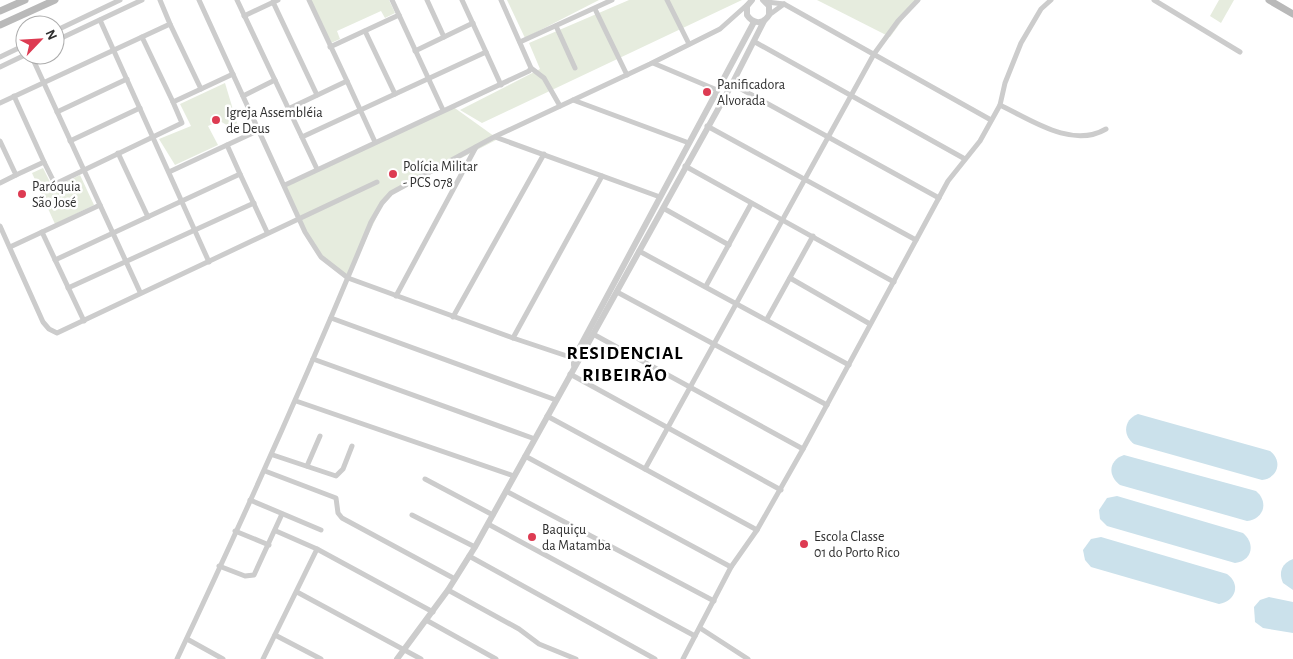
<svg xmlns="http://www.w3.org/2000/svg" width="1293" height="659" font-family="'Alegreya Sans',sans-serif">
  <rect width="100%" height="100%" fill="#fff"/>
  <g fill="#e6ecde">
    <polygon points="311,0 389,0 395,13 385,18 381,11 337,31 340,39 331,43"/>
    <polygon points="507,0 599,0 525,38"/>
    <polygon points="629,0 742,0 482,123 460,110 540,69 529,43"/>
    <polygon points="817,0 917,0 890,37"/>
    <polygon points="1219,0 1234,0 1221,23 1210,16"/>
    <polygon points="225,83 240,133 220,121 208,126 218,145 175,165 159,139 191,126 180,104"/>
    <polygon points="452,106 498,139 386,197 348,278 323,259 314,247 285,185"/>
    <polygon points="43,168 53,188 80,175 94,205 55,224 32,173"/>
  </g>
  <g fill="#cbe1eb">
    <path d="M 1138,414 L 1270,451 C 1283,461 1278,478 1262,480 L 1134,444 C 1122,435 1124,419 1138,414 Z"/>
    <path d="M 1124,455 L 1256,491 C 1269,502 1264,519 1247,521 L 1120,485 C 1107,475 1109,460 1124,455 Z"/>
    <path d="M 1117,496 L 1243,533 C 1256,544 1252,561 1235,563 L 1107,526 L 1100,519 L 1099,510 L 1107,498 Z"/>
    <path d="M 1101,537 L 1227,574 C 1241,584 1236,601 1219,604 L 1091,567 L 1085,560 L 1083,550 L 1091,539 Z"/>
    <path d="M 1293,559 L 1293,590 L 1283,583 C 1278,572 1282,563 1293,559 Z"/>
    <polygon points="1269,597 1293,602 1293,633 1263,628 1255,622 1254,607 1260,600"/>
  </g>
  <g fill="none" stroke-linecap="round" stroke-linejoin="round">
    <g stroke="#ccc" stroke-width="5">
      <polyline points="199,0 305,232 321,257 348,278 513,338 576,359"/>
      <polyline points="237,0 317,169"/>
      <polyline points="309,0 347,81"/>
      <polyline points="392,0 443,110"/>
      <polyline points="427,0 444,37"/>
      <polyline points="462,0 486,52"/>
      <polyline points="501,0 531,68 544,78 560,106"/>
      <polyline points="667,0 689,44"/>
      <polyline points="1154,0 1240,52"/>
      <polyline points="273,2 317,95"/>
      <polyline points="767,2 784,4 991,120"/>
      <polyline points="595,9 627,75"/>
      <polyline points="769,15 784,4"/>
      <polyline points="244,16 278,0"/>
      <polyline points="100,20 209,262"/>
      <polyline points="170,24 201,89 233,74"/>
      <polyline points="556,26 575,68"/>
      <polyline points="55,31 120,0"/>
      <polyline points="365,31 395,94"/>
      <polyline points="142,37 173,102"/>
      <polyline points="55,41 142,0"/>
      <polyline points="520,42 612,0"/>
      <polyline points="755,42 965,159"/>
      <polyline points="330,47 399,15"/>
      <polyline points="415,51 473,23"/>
      <polyline points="31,55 140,292"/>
      <polyline points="0,57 25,45"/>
      <polyline points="653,63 717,90"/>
      <polyline points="0,67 25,55"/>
      <polyline points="732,84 939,198"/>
      <polyline points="14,96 44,162 16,175"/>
      <polyline points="243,96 275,80"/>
      <polyline points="573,100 689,143"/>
      <polyline points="0,103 170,24 160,0"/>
      <path d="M 1000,105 C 1031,120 1072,149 1106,129"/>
      <polyline points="288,109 347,81 375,142"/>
      <polyline points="57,112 127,79"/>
      <polyline points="707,126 916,240"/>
      <polyline points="302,137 486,52 501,85"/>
      <polyline points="495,137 660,197"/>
      <polyline points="0,141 16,175 0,183"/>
      <polyline points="70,141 140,108"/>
      <polyline points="227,145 240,174"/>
      <polyline points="118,153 148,217"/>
      <polyline points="44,162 55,184 182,123 173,102 201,89"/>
      <polyline points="685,166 894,282"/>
      <polyline points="169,172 259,130"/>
      <polyline points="285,185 529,71 531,68"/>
      <polyline points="663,208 729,245"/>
      <polyline points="0,226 43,322 49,329 57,333 377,182"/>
      <polyline points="42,232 84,321"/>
      <polyline points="10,247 100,205"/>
      <polyline points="639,251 849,365"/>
      <polyline points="55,260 240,174 267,232"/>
      <polyline points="790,278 870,324"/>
      <polyline points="706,286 751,204"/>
      <polyline points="68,288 254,203"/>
      <polyline points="617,292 827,405"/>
      <polyline points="396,296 476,147"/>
      <polyline points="453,317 544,154"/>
      <polyline points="331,318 556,400"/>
      <polyline points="767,319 813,236"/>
      <polyline points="593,334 803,449"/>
      <polyline points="513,338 602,176"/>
      <polyline points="313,359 535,439"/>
      <polyline points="570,374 781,490"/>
      <polyline points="296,401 514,476"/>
      <polyline points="547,416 645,469"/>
      <polyline points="273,455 336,476 343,469 352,446"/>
      <polyline points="525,456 731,567"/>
      <polyline points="307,466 320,436"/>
      <polyline points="265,471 336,498 338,513 342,518 455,579"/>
      <polyline points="425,479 493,515"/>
      <polyline points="506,491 714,601"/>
      <polyline points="250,500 321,530"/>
      <polyline points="412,515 475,547"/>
      <polyline points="488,524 695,636"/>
      <polyline points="757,530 645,469 874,54 898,21 918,0"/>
      <polyline points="235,531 269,545"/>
      <polyline points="276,531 317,549"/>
      <polyline points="469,556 655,659"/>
      <polyline points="219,566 245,576 254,575 282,514"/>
      <polyline points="448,590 519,629 539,644 576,659"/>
      <polyline points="297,592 421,659"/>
      <polyline points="426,620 496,659"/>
      <polyline points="700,628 748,659"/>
      <polyline points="275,635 321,659"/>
      <polyline points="187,639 223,659"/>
      <path d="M 177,659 C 245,515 310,370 371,222 L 382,203 L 391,193 L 494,137 L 650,64 L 720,29 L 748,4"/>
      <polyline points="263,659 317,549 433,612"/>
      <polyline points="683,659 731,567 757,530 803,449 948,181 980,141 1000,105 1005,83 1021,43 1041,9 1051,0"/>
    </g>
    <g stroke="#ccc" stroke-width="6">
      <path d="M 752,0 L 747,6 L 747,15 C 753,24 763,25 769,15 L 769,6 L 763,0"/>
      <polyline points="574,365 574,358 754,22"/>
      <polyline points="397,659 448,590 475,547 732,84 764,21"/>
    </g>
    <g stroke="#b9b9b9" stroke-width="7">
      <polyline points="1269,0 1293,14"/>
      <polyline points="0,11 25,0"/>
      <polyline points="0,25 55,0"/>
    </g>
  </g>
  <g fill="#dd3b52" stroke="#fff" stroke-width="2">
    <circle cx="707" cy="92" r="5"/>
    <circle cx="216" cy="120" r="5"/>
    <circle cx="393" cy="174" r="5"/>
    <circle cx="22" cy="194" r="5"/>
    <circle cx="532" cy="537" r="5"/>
    <circle cx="804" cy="544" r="5"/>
  </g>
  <g text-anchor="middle" stroke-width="5" stroke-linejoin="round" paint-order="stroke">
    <g font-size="14" fill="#2f2f2f" stroke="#fff" text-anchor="start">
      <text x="717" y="89">Panificadora<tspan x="717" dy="16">Alvorada</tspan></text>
      <text x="226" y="117">Igreja Assembléia<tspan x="226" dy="16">de Deus</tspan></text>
      <text x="403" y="171">Polícia Militar<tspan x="403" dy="16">- PCS 078</tspan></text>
      <text x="32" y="191">Paróquia<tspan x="32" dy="16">São José</tspan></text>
      <text x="542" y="534">Baquiçu<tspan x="542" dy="16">da Matamba</tspan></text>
      <text x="814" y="541">Escola Classe<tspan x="814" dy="16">01 do Porto Rico</tspan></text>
    </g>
    <g font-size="19" font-weight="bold" letter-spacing="1" fill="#000" stroke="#fff">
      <text x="625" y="359">RESIDENCIAL<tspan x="625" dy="22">RIBEIRÃO</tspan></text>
    </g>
  </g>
  <g transform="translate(40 40) rotate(65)"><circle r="24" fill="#ffffff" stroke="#acacac"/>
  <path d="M0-4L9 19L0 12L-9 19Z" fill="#dd3b52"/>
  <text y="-8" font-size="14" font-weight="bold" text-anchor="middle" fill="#2f2f2f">N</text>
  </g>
</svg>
